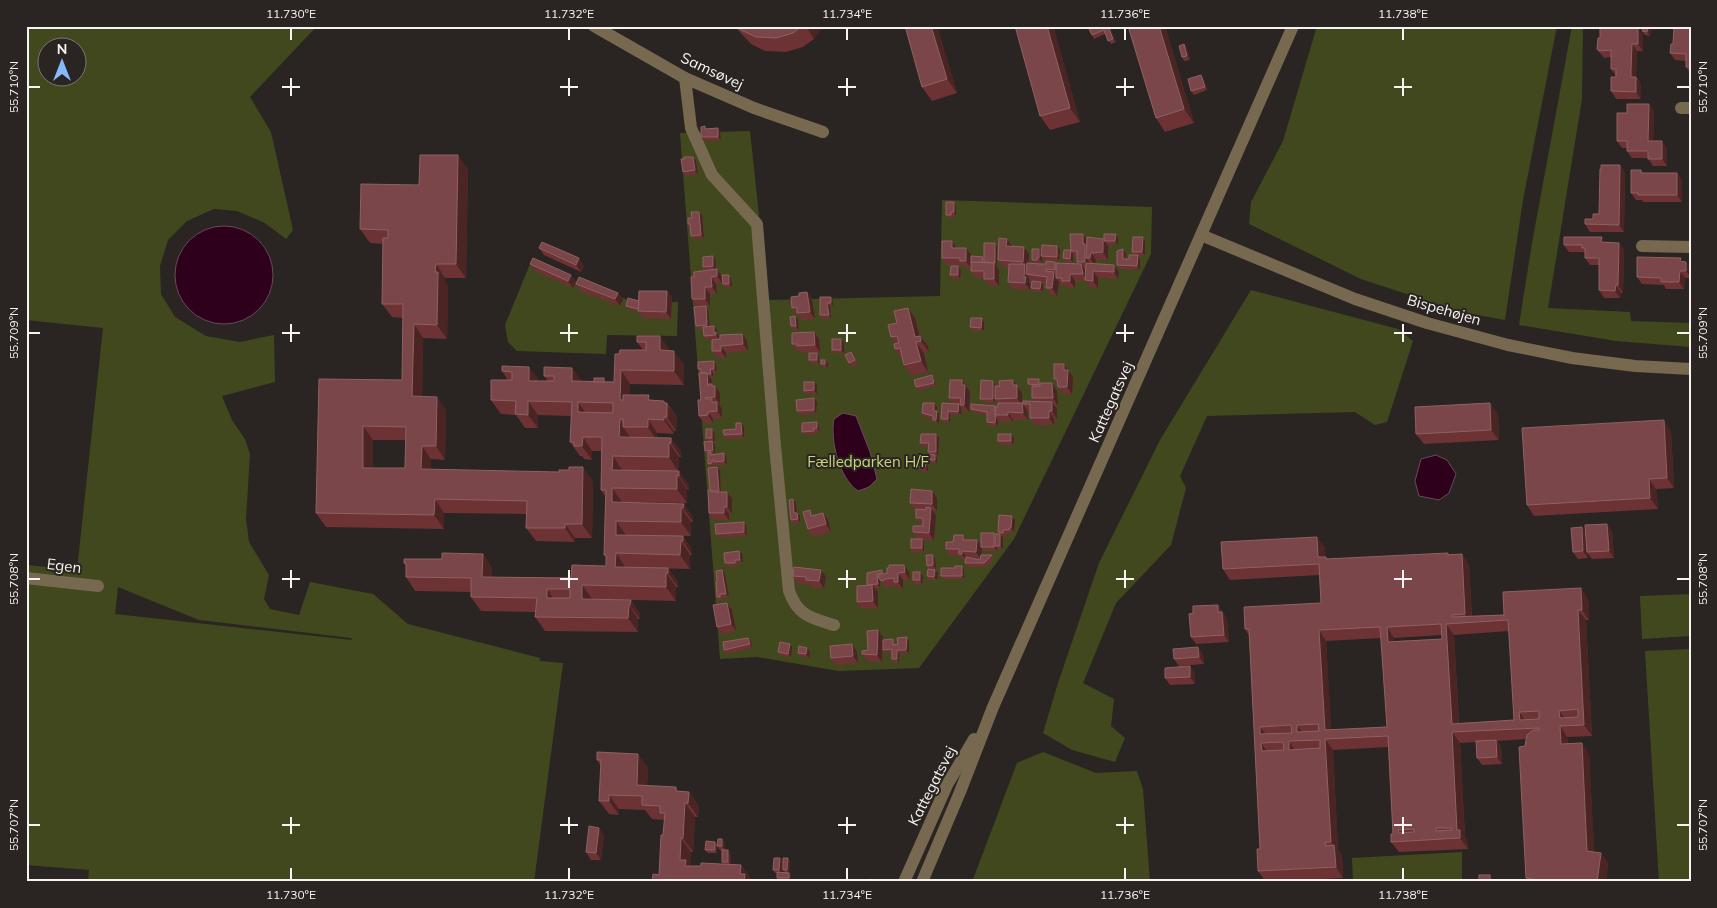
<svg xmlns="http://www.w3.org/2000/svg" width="1717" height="908" font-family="Mulish,sans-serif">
  <rect width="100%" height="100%" fill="#2a2522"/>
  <g fill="#42481e" fill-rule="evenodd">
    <path d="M 26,26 L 317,26 L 250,97 L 271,132 L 293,230 L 286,239 L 265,223 L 237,211 L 214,209 L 187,221 L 168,240 L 160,266 L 161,294 L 175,317 L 206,336 L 240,342 L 274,335 L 275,382 L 222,396 L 232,420 L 245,439 L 250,454 L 246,519 L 249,542 L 269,575 L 264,599 L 270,609 L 299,615 L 310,582 L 373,594 L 408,624 L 540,658 L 540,661 L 563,663 L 534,882 L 92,882 L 88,881 L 89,870 L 26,865 L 26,565 L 77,570 L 103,328 L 26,320 ZM 48,48 L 78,48 L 78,78 L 48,78 ZM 118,587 L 199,620 L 351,638 L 352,640 L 115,614 Z"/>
    <polygon points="1317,26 1557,26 1523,200 1505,320 1461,312 1361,279 1249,224 1251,202 1283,141"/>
    <polygon points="1572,26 1583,26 1582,99 1548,308 1630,312 1631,321 1691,323 1691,347 1616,341 1519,325 1532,243"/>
    <polygon points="750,131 768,300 940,296 942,200 1152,207 1151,254 1014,539 919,668 839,671 757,657 720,659 680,133"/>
    <polygon points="530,264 639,304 678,302 677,336 607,335 606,354 517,351 508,342 505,325"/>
    <polygon points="1251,290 1398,329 1413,341 1387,422 1375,425 1355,412 1207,416 1180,476 1186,488 1171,545 1116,603 1083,683 1114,699 1111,726 1125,738 1115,762 1072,750 1043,733 1058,683 1099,563 1160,440"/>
    <polygon points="1691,594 1691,636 1642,639 1640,596"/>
    <polygon points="1691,649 1691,882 1659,882 1645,651"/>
    <polygon points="1043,752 1096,773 1137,771 1143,789 1150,882 972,882 1017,763"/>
    <polygon points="1462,852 1462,882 1353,882 1352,858"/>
  </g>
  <g fill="#2e001b" stroke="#6a495b">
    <circle cx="224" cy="275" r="49"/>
    <path d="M 843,413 L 856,416 L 870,452 L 877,479 L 869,487 L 858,491 C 839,478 830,440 834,419 Z"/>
    <polygon points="1436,455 1447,460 1456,474 1449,493 1439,500 1419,496 1415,481 1421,459"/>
  </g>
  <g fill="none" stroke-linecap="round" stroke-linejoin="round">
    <g stroke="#766950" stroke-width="12">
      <polyline points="594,26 685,78 754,108 823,132"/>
      <path d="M 685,78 L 691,128 L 712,175 L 757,224 L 775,446 L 789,591 C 798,616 811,618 834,625"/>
      <polyline points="1681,108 1691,108"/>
      <polyline points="1201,235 1355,299 1427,323 1508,345 1572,358 1635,366 1691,369"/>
      <polyline points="1642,246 1691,247"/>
      <polyline points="26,578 98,586"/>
      <polyline points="904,882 947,785 974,739"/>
      <polyline points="922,882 960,792 993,707 1293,26"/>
    </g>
  </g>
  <g fill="#6c3234" fill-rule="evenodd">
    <polygon points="734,26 823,26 814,39 803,47 786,52 765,51 751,44"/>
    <polygon points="905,26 937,26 957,93 932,101 922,87"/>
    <polygon points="1015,26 1053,26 1080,122 1050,130 1040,116"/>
    <polygon points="1109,26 1116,42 1111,44 1105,34 1094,39 1092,35"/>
    <polygon points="1128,26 1165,26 1194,123 1165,132 1156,118"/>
    <polygon points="1643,26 1651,26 1650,36 1645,35 1642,31"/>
    <polygon points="1638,28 1643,35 1643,51 1637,51 1636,76 1641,85 1641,99 1616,99 1611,91 1616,76 1611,69 1611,57 1604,58 1597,49 1600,38"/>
    <polygon points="1691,28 1691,74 1686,67 1686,61 1675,60 1670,53 1673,44"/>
    <polygon points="1184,44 1187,48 1190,60 1184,61 1182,57"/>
    <polygon points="1204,79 1207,90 1194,95 1191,91"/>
    <polygon points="1654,111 1653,141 1667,148 1667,166 1653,166 1648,158 1632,158 1627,151 1627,148 1622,148 1617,141 1627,113"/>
    <polygon points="718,128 720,132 721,140 704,141 701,137 707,129"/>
    <polygon points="693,157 696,161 698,174 686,176 683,172"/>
    <path d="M 468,169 L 466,278 L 445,278 L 445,282 L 448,286 L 447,339 L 423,338 L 422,396 L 446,410 L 445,460 L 431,459 L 431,470 L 593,481 L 592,538 L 575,538 L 575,542 L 536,541 L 526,528 L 526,514 L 444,513 L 444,529 L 326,527 L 316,513 L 319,379 L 402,380 L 403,318 L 392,317 L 382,304 L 383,244 L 370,243 L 360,229 L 419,185 ZM 373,440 L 406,440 L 405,468 L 373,468 Z"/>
    <polygon points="1641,170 1643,173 1677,173 1682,181 1682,202 1643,202 1642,200 1636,200 1631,193"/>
    <polygon points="1625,172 1624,232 1590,232 1585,224 1599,214"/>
    <polygon points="956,205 956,216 954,216 954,218 949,218 946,215"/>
    <polygon points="699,212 702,215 704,238 694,239 691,236 690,228 688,224 692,218"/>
    <polygon points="1083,234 1087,240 1104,240 1116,234 1118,238 1118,245 1107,244 1108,246 1108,260 1096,260 1095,264 1114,265 1119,272 1118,279 1098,278 1098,288 1090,287 1086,281 1075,281 1075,288 1067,288 1065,285 1061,285 1059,282 1057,296 1051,295 1046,288 1047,284 1042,283 1043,285 1043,292 1034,292 1031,288 1032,281 1029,278 1029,282 1031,284 1030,290 1013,289 1008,282 1009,268 1003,267 998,260 1012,246 1012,247 1024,247 1029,254 1029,263 1034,264 1032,260 1041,253 1057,246 1060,250 1059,261 1044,260 1042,257 1042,262 1039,262 1039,264 1055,262 1056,263 1078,264 1077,262 1077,258 1076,258 1073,254 1073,262 1066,262 1063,258"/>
    <polygon points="952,241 957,248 966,248 971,255 971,258 983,257 984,258 995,243 997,247 997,267 999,270 999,286 989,286 984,278 976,278 971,271 971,268 965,268 963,265 947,265 942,258"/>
    <polygon points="1145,241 1145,255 1136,255 1140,259 1140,270 1120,269 1117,265 1123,249 1126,253 1126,259 1129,259 1135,255 1132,252"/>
    <polygon points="1605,242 1619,243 1624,250 1623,293 1621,293 1620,298 1604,298 1599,290 1599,265 1590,265 1585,258 1585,252 1569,252 1564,245"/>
    <polygon points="539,248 584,266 581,272 544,255"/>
    <polygon points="716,260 716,270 717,269 722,277 722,283 716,284 717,294 710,294 710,306 706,306 708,310 710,327 714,326 717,330 717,333 719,336 719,339 706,340 704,336 703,329 698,329 696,326 697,306 692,299 694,277 714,270 706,270 703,267"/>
    <polygon points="1683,261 1691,268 1691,278 1685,278 1684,289 1666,289 1664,285 1642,284 1637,277"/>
    <polygon points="530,264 571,275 576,282 573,288 535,271"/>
    <polygon points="958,266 961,270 960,279 953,279 950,275"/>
    <polygon points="729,275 731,279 732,287 725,288 723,284"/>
    <polygon points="576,284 618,293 623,300 620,306 581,291"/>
    <polygon points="667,291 672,298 671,319 643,318 639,312 629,309 626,306"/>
    <polygon points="807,292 812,299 815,319 802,320 799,315 797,315 792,308 799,296"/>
    <polygon points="831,297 833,301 833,306 830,306 831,319 822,319 820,315"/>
    <polygon points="915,318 920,336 928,346 929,352 924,353 928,372 912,376 904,365 903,360 895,349 895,344 891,337 897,323"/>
    <polygon points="982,318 984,322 984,331 973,331 970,327"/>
    <polygon points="798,320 799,330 794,330 791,326"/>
    <polygon points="742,334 747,341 748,351 726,353 726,358 717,358 712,351 720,339"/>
    <polygon points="637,336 670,350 684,364 684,385 630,384 630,395 667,403 677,417 676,431 674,431 674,434 657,433 657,438 671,438 681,452 681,457 679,457 678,471 689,485 689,490 687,489 687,503 622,502 622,503 684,504 693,518 693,522 691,522 691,536 626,535 683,536 692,550 692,555 690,555 690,569 625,567 668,568 678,582 678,587 676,587 676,601 592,599 592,600 631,600 640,614 640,619 638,619 638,632 545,631 535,617 535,612 481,611 471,597 471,592 415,591 406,577 406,566 404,563 483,554 492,568 492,577 571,578 606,566 606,557 604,555 605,496 601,490 601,451 592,451 592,460 584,459 582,456 580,456 570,442 571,416 538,415 538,428 525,428 516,415 501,414 491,400 508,380 502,371 502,366 539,381 548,381 544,376 544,367 582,381 614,382 619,354 643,350 637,342"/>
    <polygon points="819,339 820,352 802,353 801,351 797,351 792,344"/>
    <polygon points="841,339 844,343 844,353 834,353 832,350"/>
    <polygon points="819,356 819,364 812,364 809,360"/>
    <polygon points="854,356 858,364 852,367 849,363"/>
    <polygon points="825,360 828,364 828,368 823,367 821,364"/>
    <polygon points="1064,364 1073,377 1072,394 1063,394 1058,387 1058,385 1054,379"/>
    <polygon points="716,365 717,372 713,373 713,377 710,377 712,380 712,384 713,386 715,386 720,393 720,405 718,405 722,409 722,418 713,419 713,423 704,423 699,416 701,400 701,372 698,369"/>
    <polygon points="932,375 934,379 936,386 919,390 916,387"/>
    <polygon points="962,380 970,392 969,412 964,412 960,405 961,408 961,415 950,415 950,423 944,422 941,419 953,404 949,398"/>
    <polygon points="1013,380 1022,393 1022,403 1027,410 1028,420 1013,420 1013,422 1000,422 998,420 998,426 989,426 987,422 987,415 973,412 971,409 998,407 998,403 995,399 995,396 995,403 983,402 980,399 993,381 995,384 995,386 1000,386"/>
    <polygon points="1041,383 1057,391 1058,406 1054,406 1057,409 1057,419 1054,419 1054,425 1035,425 1030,418 1030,411 1028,411 1023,404 1034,401 1032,398 1032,388 1031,388 1028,384"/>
    <polygon points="817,385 817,394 806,394 804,391"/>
    <polygon points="817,402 816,413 800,415 797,411"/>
    <polygon points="934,403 937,407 937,411 939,414 939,424 935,423 933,419 925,417 922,413"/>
    <polygon points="1498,414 1499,440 1424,444 1416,434"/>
    <polygon points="741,423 744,427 744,438 726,439 724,435 736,429"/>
    <polygon points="819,426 820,432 816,432 816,434 805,435 802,432"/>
    <polygon points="1671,431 1674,488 1656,489 1658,509 1534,516 1527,505"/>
    <polygon points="714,432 715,442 712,442 715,445 715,454 712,454 726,456 727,465 717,466 714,463 714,467 711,467 708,464 708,454 705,451 709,442 706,438"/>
    <polygon points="939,438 938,456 936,456 937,458 937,463 932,463 929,460 930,455 928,452 929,447 923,447 920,443"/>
    <polygon points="1014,438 1013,445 1000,445 998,441"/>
    <polygon points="926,464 928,467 928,472 923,472 920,468"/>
    <polygon points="720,471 721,492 727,492 732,499 732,514 729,514 729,520 714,520 709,513 710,490"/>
    <polygon points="932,491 937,498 937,511 933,511 936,515 934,540 922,540 924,542 924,552 913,552 911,548 917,539 913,532 923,526 923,525 921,525 916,518 916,510 915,510 910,503"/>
    <polygon points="796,503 796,513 800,516 800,523 794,524 791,520"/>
    <polygon points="823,513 828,520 831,532 813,537 808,529 813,515"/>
    <polygon points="1012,516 1015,520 1014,532 1012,531 1011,534 1006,534 1006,537 1002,536 1003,538 1003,549 998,549 997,548 997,551 984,551 982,548 981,555 992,555 994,559 986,567 968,567 965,563 965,561 964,561 961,556 951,556 946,549 963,535 966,540 977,540 981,546 994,533 995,534 999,534 998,532"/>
    <polygon points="744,522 746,526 747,536 719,538 716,534"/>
    <polygon points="1612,531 1614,558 1592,559 1588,554 1588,558 1578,559 1573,552 1585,532"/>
    <path d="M 1325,547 L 1325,557 L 1327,559 L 1462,554 L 1469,565 L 1472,616 L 1504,615 L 1588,599 L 1589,620 L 1586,620 L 1592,736 L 1567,737 L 1568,744 L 1589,754 L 1594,852 L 1601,853 L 1608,863 L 1606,882 L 1528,882 L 1526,878 L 1525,746 L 1526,739 L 1497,741 L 1501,747 L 1502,764 L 1482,765 L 1477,758 L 1476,742 L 1460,743 L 1465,837 L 1467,841 L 1468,849 L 1399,852 L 1391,842 L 1393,834 L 1388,747 L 1333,750 L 1338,850 L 1342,856 L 1343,878 L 1266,882 L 1258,871 L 1260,849 L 1249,636 L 1245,629 L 1321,603 L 1319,575 L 1230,580 L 1223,569 ZM 1509,631 L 1514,720 L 1459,723 L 1454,635 ZM 1442,635 L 1442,639 L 1394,641 L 1394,638 ZM 1381,638 L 1387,727 L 1331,730 L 1326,641 Z"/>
    <polygon points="739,551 742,554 743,563 737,563 737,566 728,567 725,563"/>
    <polygon points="935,558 936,569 932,569 938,573 937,580 929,580 927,576 929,569 927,566"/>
    <polygon points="964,569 964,579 944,579 941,576"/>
    <polygon points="722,570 725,574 729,597 722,598 722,600 719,601 717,597"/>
    <polygon points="821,570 826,577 824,588 811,587 810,584 798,584 793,576"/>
    <polygon points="909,572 910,580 903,580 903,589 899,589 897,586 890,586 888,588 885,587 880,580 880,588 874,588 878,592 878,608 862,609 857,602 868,585 867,573 884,574"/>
    <polygon points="920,572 923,576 922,584 915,584 913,580"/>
    <polygon points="727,603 732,610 736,631 722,634 717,627"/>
    <polygon points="1218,605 1227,619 1229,642 1196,644 1191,637 1193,613"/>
    <polygon points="878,630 883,637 882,662 867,661 862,654 868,650"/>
    <polygon points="907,637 909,641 909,653 899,654 899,663 895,663 892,659 892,653 886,653 883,650 893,639 895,643 895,645 898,644"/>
    <polygon points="748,638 751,641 752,648 727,654 724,650"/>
    <polygon points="790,644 792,647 791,657 781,656 778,652"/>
    <polygon points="810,652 809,658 800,656 798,653"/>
    <polygon points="857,652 858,663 836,665 831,658"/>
    <polygon points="1203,654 1204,664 1179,666 1174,659"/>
    <polygon points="1195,673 1195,684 1170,685 1165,678"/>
    <polygon points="638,754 648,768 647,786 679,791 689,792 699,806 698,817 695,817 693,852 691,852 690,866 701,866 723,864 722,862 722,850 720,850 717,846 717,853 708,853 705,850 715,842 717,845 725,843 725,850 731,854 731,864 741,865 751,879 659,875 663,835 664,820 652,819 645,810 619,809 619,815 609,814 599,801 601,766 597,760"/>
    <polygon points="604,835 601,860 591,860 586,852"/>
    <polygon points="780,858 783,862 782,872 785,872 783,870 788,858 790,862 790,874 791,876 791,882 779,881 777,878 777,873 775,873 773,870"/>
  </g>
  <g fill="#4b2424">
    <polygon points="806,26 823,26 814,39"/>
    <polygon points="931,26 937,26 957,93 947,79"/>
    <polygon points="1047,26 1053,26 1080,122 1070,108"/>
    <polygon points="1108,26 1109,26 1116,42 1113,39"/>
    <polygon points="1159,26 1165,26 1194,123 1184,109"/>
    <polygon points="1648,26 1651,26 1650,36 1647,32"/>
    <polygon points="1638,28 1643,35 1643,51 1638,44"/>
    <polygon points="1184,44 1187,48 1190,60 1187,56"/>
    <polygon points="1632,44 1637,51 1636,78 1641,85 1641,99 1636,92 1631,77"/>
    <polygon points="1201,75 1204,79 1207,90 1205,87"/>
    <polygon points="1649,104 1654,111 1653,148 1648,141"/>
    <polygon points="718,128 720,132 721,140 718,137"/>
    <polygon points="1662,141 1667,148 1667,166 1662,159"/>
    <polygon points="458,155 468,169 466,278 456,264"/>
    <polygon points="693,157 696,161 698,174 695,170"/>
    <polygon points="1620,165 1625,172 1624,232 1619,225"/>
    <polygon points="1677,173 1682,181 1682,202 1677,195"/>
    <polygon points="954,202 956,205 956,216 954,212"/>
    <polygon points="699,212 702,215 704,238 701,235"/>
    <polygon points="1083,234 1088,242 1086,258 1090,263 1090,269 1085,262 1083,244"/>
    <polygon points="1116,234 1118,238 1118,245 1115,241"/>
    <polygon points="1143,237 1145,241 1145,255 1142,252"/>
    <polygon points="1007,239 1012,246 1011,253 1006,246"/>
    <polygon points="1103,239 1108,246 1108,260 1103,252"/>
    <polygon points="952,241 957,249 952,248"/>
    <polygon points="995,243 997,247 997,267 995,263"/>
    <polygon points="1619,243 1624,250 1623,293 1618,285"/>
    <polygon points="1057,246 1060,250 1059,261 1057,257"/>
    <polygon points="1024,247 1029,254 1028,269 1023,262"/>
    <polygon points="966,248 971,255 971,268 966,261"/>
    <polygon points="1039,249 1042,253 1042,262 1039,258"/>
    <polygon points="1123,249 1126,253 1125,262 1123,259"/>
    <polygon points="1071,251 1073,254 1073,262 1070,259"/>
    <polygon points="1091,253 1096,260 1095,266 1090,258"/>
    <polygon points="1138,255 1140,259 1140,270 1137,266"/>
    <polygon points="713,256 716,260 716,270 713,266"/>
    <polygon points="579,258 584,266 581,272 576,265"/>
    <polygon points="1686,262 1691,268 1691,278 1686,271"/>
    <polygon points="994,263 999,270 999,286 994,279"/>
    <polygon points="436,264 445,278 445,282 448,286 447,339 437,325"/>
    <polygon points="1025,264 1030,271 1026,274 1029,278 1029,282 1031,284 1030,290 1025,283 1024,277"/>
    <polygon points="1081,264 1086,271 1088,281 1083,274"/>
    <polygon points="1114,265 1119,272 1118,279 1114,272"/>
    <polygon points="958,266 961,270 960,279 958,275"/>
    <polygon points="717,269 722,277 722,283 717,276"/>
    <polygon points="1093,271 1098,278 1098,288 1093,281"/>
    <polygon points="1680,271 1685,278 1684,289 1679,282"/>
    <polygon points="1054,272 1058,278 1056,278 1059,282 1057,296 1052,288"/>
    <polygon points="1070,274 1075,281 1075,288 1070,281"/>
    <polygon points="571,275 576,282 573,288 568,281"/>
    <polygon points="729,275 731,279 732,287 729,284"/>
    <polygon points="711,277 716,284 717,294 712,287"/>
    <polygon points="1041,282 1043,285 1043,292 1040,289"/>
    <polygon points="1616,285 1621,293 1620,298 1615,291"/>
    <polygon points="705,287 710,294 710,306 705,299"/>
    <polygon points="667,291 672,298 671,319 666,312"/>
    <polygon points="807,292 812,299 815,319 810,312"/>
    <polygon points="618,293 623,300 620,306 615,299"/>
    <polygon points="831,297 833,301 833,306 831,303"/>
    <polygon points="827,303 830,306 831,319 829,315"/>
    <polygon points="706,306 708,310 710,329 707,325"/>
    <polygon points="908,308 915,318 921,341 915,337"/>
    <polygon points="795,316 798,320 799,330 796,326"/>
    <polygon points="982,318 984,322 984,331 981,328"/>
    <polygon points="414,324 423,338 422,410 412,396"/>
    <polygon points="714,326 717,330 717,333 719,336 719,339 714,333"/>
    <polygon points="814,332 819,339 820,352 815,345"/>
    <polygon points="742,334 747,341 748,351 743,344"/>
    <polygon points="660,336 670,350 660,350"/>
    <polygon points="920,336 928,346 929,352 921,341"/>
    <polygon points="841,339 844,343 844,353 841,350"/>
    <polygon points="916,342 924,353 928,372 921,361"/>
    <polygon points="721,346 726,353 726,358 721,351"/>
    <polygon points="674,351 684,364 684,385 674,371"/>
    <polygon points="817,353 819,356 819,364 817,360"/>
    <polygon points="825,360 828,364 828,368 825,364"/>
    <polygon points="714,361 716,365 717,372 714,369"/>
    <polygon points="1064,364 1073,377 1072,394 1067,387 1064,370"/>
    <polygon points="529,367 539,380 529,381"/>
    <polygon points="572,368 582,381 572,381"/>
    <polygon points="710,369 713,373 713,377 711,374"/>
    <polygon points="621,370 630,384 630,414 620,400"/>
    <polygon points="707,373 712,380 712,384 715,389 715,386 720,393 720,405 708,386"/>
    <polygon points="932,375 934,379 936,386 934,383"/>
    <polygon points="962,380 970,392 969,412 964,405"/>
    <polygon points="1013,380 1022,393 1022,405 1017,398 1013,385"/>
    <polygon points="993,381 995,384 995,403 993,399"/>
    <polygon points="814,382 817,385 817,394 814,390"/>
    <polygon points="1052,383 1057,391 1058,406 1053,398"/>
    <polygon points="437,397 446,410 445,460 436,446"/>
    <polygon points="814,398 817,402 816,413 814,410"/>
    <polygon points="712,399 717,405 717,402 722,409 722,418 712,402"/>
    <polygon points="528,401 538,415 538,428 528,415"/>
    <polygon points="664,401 677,417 676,431 667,417"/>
    <polygon points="578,402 588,416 578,412"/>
    <polygon points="1052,402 1057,409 1057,419 1052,411"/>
    <polygon points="934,403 937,407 937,414 934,411"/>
    <polygon points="1022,403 1027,410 1028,420 1023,413"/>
    <polygon points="1490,403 1498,414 1499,440 1491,430"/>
    <polygon points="959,404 961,408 961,415 958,412"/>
    <polygon points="937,411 939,414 939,424 936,420"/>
    <polygon points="948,411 950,415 950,423 948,419"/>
    <polygon points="1049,411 1054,419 1054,425 1049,418"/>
    <polygon points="708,412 713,419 713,423 708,415"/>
    <polygon points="1008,412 1013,420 1013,422 1008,415"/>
    <polygon points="996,416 998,420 998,426 995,423"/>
    <polygon points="664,417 674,431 674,434 664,420"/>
    <polygon points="620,419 625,427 623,427 630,437 629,451 619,437"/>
    <polygon points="648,419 657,433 657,441 648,427"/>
    <polygon points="1664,420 1671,431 1674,488 1667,478"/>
    <polygon points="817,422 819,426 820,432 817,428"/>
    <polygon points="741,423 744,427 744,438 742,434"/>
    <polygon points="363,426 373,440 373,482 363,468"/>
    <polygon points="712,429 714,432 715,442 712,438"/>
    <polygon points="936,434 939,438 938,456 936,452"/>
    <polygon points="1011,434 1014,438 1013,445 1011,441"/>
    <polygon points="583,437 592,451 592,460 582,446"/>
    <polygon points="671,438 681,452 681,457 671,443"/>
    <polygon points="712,441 715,445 715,454 713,450"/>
    <polygon points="669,443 679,457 678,471 669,457"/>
    <polygon points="422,446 431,459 431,483 421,469"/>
    <polygon points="724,453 726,456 727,465 724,461"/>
    <polygon points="935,455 937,458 937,463 935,460"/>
    <polygon points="613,456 622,470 612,470"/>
    <polygon points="926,464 928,467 928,472 925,468"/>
    <polygon points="583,467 593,481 592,538 582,524"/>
    <polygon points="717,467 720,471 721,494 719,491"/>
    <polygon points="679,471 689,485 689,490 679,476"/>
    <polygon points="677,475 687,489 687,503 677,489"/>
    <polygon points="1649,479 1656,489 1658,509 1650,498"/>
    <polygon points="612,488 622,502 622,516 612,502"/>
    <polygon points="932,491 937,498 937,511 932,504"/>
    <polygon points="727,492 732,499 732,514 727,507"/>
    <polygon points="435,499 444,513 444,529 434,515"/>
    <polygon points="793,499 796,503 797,517 794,513"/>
    <polygon points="684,504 693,518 693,522 683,508"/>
    <polygon points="724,507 729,514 729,520 724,513"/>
    <polygon points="681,508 691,522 691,536 681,522"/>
    <polygon points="931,508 936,515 934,540 929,533"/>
    <polygon points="797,513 800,516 800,523 798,519"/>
    <polygon points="823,513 828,520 831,532 826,524"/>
    <polygon points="1012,516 1015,520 1014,532 1011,528"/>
    <polygon points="616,521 626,535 616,535"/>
    <polygon points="744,522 746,526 747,536 744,532"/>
    <polygon points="565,524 575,538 575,542 565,528"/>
    <polygon points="1607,524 1612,531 1614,558 1609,551"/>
    <polygon points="1582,527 1587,534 1587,552 1588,554 1588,558 1583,551"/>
    <polygon points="994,533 997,536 995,546 997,548 997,551 994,547"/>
    <polygon points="1000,534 1003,538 1003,549 1000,546"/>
    <polygon points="683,536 692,550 692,555 683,541"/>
    <polygon points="1317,537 1325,547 1326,568 1318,557"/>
    <polygon points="922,539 924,542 924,552 922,548"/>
    <polygon points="977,540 982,547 981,559 976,552"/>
    <polygon points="681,541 690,555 690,569 680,555"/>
    <polygon points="739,551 742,554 743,563 740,560"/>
    <polygon points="962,551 967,558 967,561 962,554"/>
    <polygon points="616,553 625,567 615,567"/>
    <polygon points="483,554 492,568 492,591 482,577"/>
    <polygon points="1462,554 1469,565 1472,622 1471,622 1465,614"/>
    <polygon points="933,555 935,558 936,569 933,565"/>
    <polygon points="904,565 909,572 910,580 905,572"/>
    <polygon points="962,566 964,569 964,579 962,576"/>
    <polygon points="668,568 678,582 678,587 668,573"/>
    <polygon points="722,570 725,574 729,597 726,594"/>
    <polygon points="821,570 826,577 824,588 819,581"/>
    <polygon points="935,570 938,573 937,580 934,577"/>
    <polygon points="920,572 923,576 922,584 920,580"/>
    <polygon points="666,573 676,587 676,601 666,587"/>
    <polygon points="898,573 903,580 903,589 898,582"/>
    <polygon points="877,574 880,578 880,588 878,584"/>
    <polygon points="582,585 592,599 592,613 582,599"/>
    <polygon points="872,585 878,592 878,608 873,601"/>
    <polygon points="1581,588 1588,599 1589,620 1582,610"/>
    <polygon points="547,589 556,603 547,598"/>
    <polygon points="631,600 640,614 640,619 630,605"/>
    <polygon points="727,603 732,610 736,631 731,624"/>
    <polygon points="629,605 638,619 638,632 628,618"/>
    <polygon points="1218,605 1227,619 1229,642 1224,635 1218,612"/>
    <polygon points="1578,610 1586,620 1592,736 1584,725"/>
    <polygon points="1446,624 1454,635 1459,732 1452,724"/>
    <polygon points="1387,627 1394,638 1395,652 1388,642"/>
    <polygon points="878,630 883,637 882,662 877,655"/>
    <polygon points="1319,630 1326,641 1332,739 1325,730"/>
    <polygon points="907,637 909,641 909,653 906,650"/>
    <polygon points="748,638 751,641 752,648 750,644"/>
    <polygon points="790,644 792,647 791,657 788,654"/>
    <polygon points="852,644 857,652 858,663 853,656"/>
    <polygon points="1198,647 1203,654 1204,664 1199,657"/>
    <polygon points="807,648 810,652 809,658 806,654"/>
    <polygon points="897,650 899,654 899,663 897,659"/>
    <polygon points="1190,666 1195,673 1195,684 1190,677"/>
    <polygon points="1559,711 1567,721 1560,718"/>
    <polygon points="1519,712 1527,723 1520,720"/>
    <polygon points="1297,725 1304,735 1297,732"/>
    <polygon points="1560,726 1567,737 1568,755 1561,744"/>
    <polygon points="1260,727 1268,737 1260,734"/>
    <polygon points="1452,732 1460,743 1465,837 1467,841 1468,849 1460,838 1457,830"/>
    <polygon points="1325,739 1333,750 1338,850 1342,856 1343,878 1336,867 1335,848 1331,842"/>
    <polygon points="1496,740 1501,747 1502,764 1497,757"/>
    <polygon points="1289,741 1296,752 1289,750"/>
    <polygon points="1261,743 1269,754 1262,751"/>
    <polygon points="1582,743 1589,754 1595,862 1587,851"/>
    <polygon points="638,754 648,768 646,799 637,785"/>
    <polygon points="676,787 685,801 685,803 695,817 693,852 683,838 676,791"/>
    <polygon points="689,792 699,806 698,817 688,803"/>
    <polygon points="609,795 619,809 619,815 609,801"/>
    <polygon points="599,828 604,835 601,860 596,853"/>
    <polygon points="681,838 691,852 690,866 695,879 680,860"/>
    <polygon points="722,839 725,843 725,850 722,846"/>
    <polygon points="715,842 718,845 717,853 715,850"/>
    <polygon points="728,850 731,854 731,865 728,862"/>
    <polygon points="1601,853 1608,863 1606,882 1597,882"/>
    <polygon points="780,858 783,862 782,874 779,870"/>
    <polygon points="788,858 790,862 790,874 787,870"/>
    <polygon points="741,865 751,879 750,882 744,882 740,874"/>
    <polygon points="789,873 791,876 791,882 789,878"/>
    <polygon points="1490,875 1492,879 1492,882 1490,882"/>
  </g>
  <g fill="#7a4649" stroke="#8e6163" fill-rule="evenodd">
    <polygon points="737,26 802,26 793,33 776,38 756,37 741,30"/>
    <polygon points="905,26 931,26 947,79 922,87"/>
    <polygon points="1015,26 1047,26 1070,108 1040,116"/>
    <polygon points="1095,26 1108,26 1113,39 1108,41 1104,30 1092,35 1089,29"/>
    <polygon points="1128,26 1159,26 1184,109 1156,118"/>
    <polygon points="1643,26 1648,26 1647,32 1642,31"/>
    <polygon points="1674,26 1691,28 1691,67 1686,67 1686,54 1670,53 1671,44 1673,44"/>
    <polygon points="1600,27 1638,28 1638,44 1632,44 1631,69 1631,77 1636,77 1636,92 1611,91 1611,77 1616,77 1616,69 1611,69 1611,50 1599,51 1597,49 1598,38 1600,38"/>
    <polygon points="1184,44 1187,56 1182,57 1179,46"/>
    <polygon points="1201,75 1205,87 1191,91 1188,79"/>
    <polygon points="1627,104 1649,104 1648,141 1662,141 1662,159 1648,159 1648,151 1627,151 1627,141 1617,141 1617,113 1627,113"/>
    <polygon points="705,126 705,129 718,128 718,137 701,137 701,127"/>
    <path d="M 420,155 L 458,155 L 456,264 L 436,264 L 435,272 L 438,272 L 437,325 L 414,324 L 412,396 L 437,397 L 436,446 L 422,446 L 421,469 L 559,472 L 559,470 L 569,470 L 569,467 L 583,467 L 582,524 L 565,524 L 565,528 L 526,528 L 527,501 L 435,499 L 434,515 L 316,513 L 319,379 L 402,380 L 403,304 L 382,304 L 383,238 L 388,238 L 388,230 L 360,229 L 361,184 L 419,185 ZM 363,426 L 406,427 L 405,468 L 363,468 Z"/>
    <polygon points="684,157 693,157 695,170 683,172 681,159 684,159"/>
    <polygon points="1601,165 1620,165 1619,225 1585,224 1585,219 1593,219 1593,214 1599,214 1600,169 1601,169"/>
    <polygon points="1631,170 1641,170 1641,173 1677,173 1677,195 1638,195 1638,193 1631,193"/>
    <polygon points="946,202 954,202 954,212 951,212 951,215 946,215"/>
    <polygon points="691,212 699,212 701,235 691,236 690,224 688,224 688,218 692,218"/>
    <polygon points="1070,234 1083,234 1083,244 1085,244 1085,262 1077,262 1077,251 1071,251"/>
    <polygon points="1104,234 1116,234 1115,241 1104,241"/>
    <polygon points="1087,237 1103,239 1103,252 1091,253 1090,258 1086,258"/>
    <polygon points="1133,237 1143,237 1142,252 1132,252"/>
    <polygon points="1564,237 1602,237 1601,242 1619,243 1618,285 1616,285 1615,291 1599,290 1599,258 1585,258 1585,248 1582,248 1582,245 1564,245"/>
    <polygon points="999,238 1007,239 1006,246 1024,247 1023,262 998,260"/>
    <polygon points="942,241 952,241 952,248 966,248 966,261 960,261 960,258 942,258"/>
    <polygon points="542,242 579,258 576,265 539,248"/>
    <polygon points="984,243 995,243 995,263 984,262"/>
    <polygon points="1042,245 1057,246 1057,257 1041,256"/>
    <polygon points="1032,249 1039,249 1039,258 1037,258 1037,260 1032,260"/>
    <polygon points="1123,249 1123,259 1129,259 1129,255 1138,255 1137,266 1117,265 1117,251"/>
    <polygon points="1064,250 1071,250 1070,259 1063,258"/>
    <polygon points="713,256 713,266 703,267 703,257"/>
    <polygon points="971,256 983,257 982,262 971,263"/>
    <polygon points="1637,257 1681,258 1680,261 1686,262 1686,271 1680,271 1679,282 1661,282 1661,278 1637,277"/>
    <polygon points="533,258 571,275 568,281 530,264"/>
    <polygon points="1046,261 1055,262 1055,270 1046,269 1046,271 1054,272 1052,288 1046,288 1047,277 1026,274 1027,263 1041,264 1046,264"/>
    <polygon points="971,262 994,263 994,279 984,279 984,271 971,271"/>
    <polygon points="1056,263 1081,264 1083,274 1070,274 1070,281 1062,281 1062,278 1056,278"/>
    <polygon points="1086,263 1114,265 1114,272 1093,271 1093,281 1085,280"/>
    <polygon points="1009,264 1025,264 1024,277 1026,277 1025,283 1008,282"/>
    <polygon points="951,266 958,266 958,275 950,275"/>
    <polygon points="717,269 717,276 711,277 712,287 705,287 705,299 692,299 691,277 694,277 694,272"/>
    <polygon points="722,275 729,275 729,284 723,284"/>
    <polygon points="579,277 618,293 615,299 576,284"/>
    <polygon points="1032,281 1041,282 1040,289 1031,288"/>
    <polygon points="639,291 667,291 666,312 638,311"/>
    <polygon points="807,292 810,312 797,313 797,307 792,308 791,297 799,296 799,293"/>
    <polygon points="820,297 831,297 831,303 827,303 829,315 820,315"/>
    <polygon points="628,298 639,301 638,309 626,306"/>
    <polygon points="706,306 707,325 696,326 694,307"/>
    <polygon points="908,308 915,337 920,336 921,341 916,342 921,361 904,365 900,348 895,349 894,344 899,343 897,336 891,337 888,325 897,323 894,311"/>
    <polygon points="795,316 796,326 791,326 790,317"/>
    <polygon points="971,318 982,318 981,328 970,327"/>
    <polygon points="714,326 714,333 716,332 716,335 704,336 703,327"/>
    <polygon points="814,332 815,345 797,346 797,344 792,344 792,333"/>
    <polygon points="742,334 743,344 721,346 721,351 712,351 712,340 720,339 720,335"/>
    <path d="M 637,336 L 660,336 L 660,350 L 674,351 L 674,371 L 621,370 L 620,400 L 623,400 L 623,395 L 649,395 L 648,400 L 664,401 L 664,403 L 667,403 L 667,417 L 664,417 L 664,420 L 648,419 L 648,427 L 623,427 L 623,419 L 620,419 L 619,437 L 671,438 L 671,443 L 669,443 L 669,457 L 613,456 L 612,470 L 679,471 L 679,476 L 677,475 L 677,489 L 612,488 L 612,502 L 684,504 L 683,508 L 681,508 L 681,522 L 616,521 L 616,535 L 683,536 L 683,541 L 681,541 L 680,555 L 616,553 L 615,567 L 668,568 L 668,573 L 666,573 L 666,587 L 582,585 L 582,599 L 631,600 L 630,605 L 629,605 L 628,618 L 535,617 L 537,598 L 471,597 L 471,578 L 406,577 L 406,563 L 404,563 L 404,559 L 442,559 L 442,553 L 483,554 L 482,577 L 571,578 L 572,565 L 606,566 L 606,555 L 604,555 L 606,490 L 601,490 L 602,437 L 583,437 L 582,446 L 574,446 L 574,442 L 570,442 L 572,402 L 528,401 L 528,415 L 515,414 L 516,401 L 491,400 L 491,380 L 512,380 L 512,372 L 502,371 L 502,366 L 529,367 L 529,381 L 554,381 L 554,376 L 544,376 L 544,367 L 572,368 L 572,381 L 614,382 L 615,354 L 619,354 L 620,350 L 646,350 L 646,342 L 637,342 ZM 578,402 L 613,403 L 613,413 L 578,412 ZM 547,589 L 570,589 L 570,598 L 547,598 Z"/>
    <rect x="832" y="339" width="9" height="11"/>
    <polygon points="851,352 855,360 849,363 845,355"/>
    <rect x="809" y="353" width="8" height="7"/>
    <rect x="821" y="360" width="4" height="4"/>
    <polygon points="714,361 714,369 710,369 711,374 708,374 707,373 701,373 701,369 698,369 698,362"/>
    <polygon points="1054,364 1064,364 1064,370 1068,370 1067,387 1058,387 1057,379 1054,379"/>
    <polygon points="699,373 707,373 708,386 709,384 712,384 712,386 715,386 715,397 705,398 705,399 712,399 712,402 717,402 717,411 708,412 708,415 699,416 698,400 701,400"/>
    <polygon points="932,375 934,383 916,387 914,380"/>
    <rect x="594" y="378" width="10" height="4"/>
    <polygon points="1028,379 1039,379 1039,385 1028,384"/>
    <polygon points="950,380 962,380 962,385 965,385 964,405 960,405 961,398 949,398"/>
    <polygon points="981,380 993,381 993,399 980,399"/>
    <polygon points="1013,380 1013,385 1017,385 1017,398 995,399 995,386 1000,386 999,381"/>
    <polygon points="804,382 814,382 814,390 804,391"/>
    <polygon points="1040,383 1052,383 1053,398 1032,398 1032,386 1040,386"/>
    <polygon points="814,398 814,410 797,411 796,400"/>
    <polygon points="1023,401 1052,402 1052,411 1049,411 1049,418 1030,418 1030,404 1023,404"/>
    <polygon points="923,403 934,403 934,411 937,411 936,420 933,420 933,416 922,413"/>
    <polygon points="942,403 959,404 958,412 948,411 948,419 941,419"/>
    <polygon points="998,403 1022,403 1023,413 1008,412 1008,415 995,415 995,407 998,407"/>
    <polygon points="1490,403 1491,430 1416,434 1415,407"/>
    <polygon points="971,404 996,406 996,407 995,407 995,415 996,416 995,423 987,422 987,412 971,409"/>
    <polygon points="1664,420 1667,478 1649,479 1650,498 1527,505 1522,428"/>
    <polygon points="817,422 817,428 814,428 814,431 802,432 802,423"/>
    <polygon points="736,423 741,423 742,434 724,435 723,430 736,429"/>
    <rect x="706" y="429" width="6" height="9"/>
    <polygon points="921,434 936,434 936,452 928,452 929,443 920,443"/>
    <rect x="998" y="434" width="13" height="7"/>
    <polygon points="712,441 713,450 705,451 704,442"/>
    <polygon points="708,452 711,452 711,455 724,453 724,461 714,462 714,460 712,460 712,463 708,464"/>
    <polygon points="929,454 935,455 935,460 929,460"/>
    <polygon points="920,464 926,464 925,468 920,468"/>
    <polygon points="717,467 719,491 712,491 711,490 710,490 708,468"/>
    <polygon points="911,489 932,491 932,504 910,503"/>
    <polygon points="708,490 711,490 711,492 727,492 727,507 724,507 724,513 709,513"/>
    <polygon points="793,499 794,513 797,513 798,519 791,520 789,500"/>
    <polygon points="926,507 931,508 929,533 913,532 913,526 923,526 923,518 916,518 916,509 926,510"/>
    <polygon points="810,510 811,516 823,513 826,524 808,529 803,512"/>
    <polygon points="999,515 1012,516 1011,528 1009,528 1009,530 1003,530 1003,533 998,532"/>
    <polygon points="744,522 744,532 716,534 715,524"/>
    <polygon points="1607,524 1609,551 1587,552 1585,525"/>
    <polygon points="1582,527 1583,551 1573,552 1571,528"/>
    <rect x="981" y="533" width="13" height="14"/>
    <rect x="995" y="534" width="5" height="12"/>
    <polygon points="954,535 963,535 963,540 977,540 976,552 962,551 962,554 959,554 959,549 946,549 946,542 953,542"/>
    <path d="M 1317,537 L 1318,557 L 1326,557 L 1326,559 L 1448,553 L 1448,555 L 1462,554 L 1465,614 L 1452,615 L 1452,617 L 1504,615 L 1503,592 L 1581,588 L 1582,610 L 1578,610 L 1584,725 L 1560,726 L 1561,744 L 1582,743 L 1587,851 L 1601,853 L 1597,882 L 1554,882 L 1526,878 L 1519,747 L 1525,746 L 1527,735 L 1533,730 L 1539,730 L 1539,728 L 1452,732 L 1457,830 L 1460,830 L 1460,838 L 1391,842 L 1391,834 L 1393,834 L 1388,736 L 1325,739 L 1331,842 L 1325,842 L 1326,846 L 1334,845 L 1336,867 L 1258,871 L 1257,849 L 1260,849 L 1249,629 L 1245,629 L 1244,607 L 1321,603 L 1319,564 L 1223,569 L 1221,542 ZM 1508,620 L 1514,720 L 1452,724 L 1446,624 ZM 1441,624 L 1442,639 L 1388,642 L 1387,627 ZM 1380,627 L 1387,727 L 1325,730 L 1319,630 ZM 1578,709 L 1578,717 L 1560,718 L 1559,711 ZM 1539,711 L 1539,719 L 1520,720 L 1519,712 ZM 1318,724 L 1319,731 L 1297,732 L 1297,725 ZM 1291,725 L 1292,733 L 1260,734 L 1260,727 ZM 1320,740 L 1320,748 L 1289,750 L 1289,741 ZM 1283,742 L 1284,750 L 1262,751 L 1261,743 ZM 1436,828 L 1452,828 L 1452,830 L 1436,831 ZM 1414,829 L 1414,832 L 1398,833 L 1398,830 Z"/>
    <rect x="911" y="539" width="11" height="9"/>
    <polygon points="739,551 740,560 735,560 735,563 725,563 724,553"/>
    <polygon points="926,555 933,555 933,565 927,566"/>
    <polygon points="981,555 992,555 984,563 965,563 966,557 980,560"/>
    <polygon points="889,565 904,565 905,572 898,573 898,582 894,582 894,578 885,579 883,581 880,580 878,576 881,573 884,574 887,573 887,568 889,568"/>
    <polygon points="955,566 962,566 962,576 941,576 941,568 955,568"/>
    <polygon points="794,567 821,570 819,581 806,580 806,577 793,576"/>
    <polygon points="928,569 935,570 934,577 927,576"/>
    <polygon points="722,570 726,594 720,594 720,597 717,597 716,582 717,582 716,571"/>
    <polygon points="882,570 882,574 877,574 878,584 867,585 867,573"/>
    <rect x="913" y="572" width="7" height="8"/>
    <polygon points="872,585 873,601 857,602 857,586"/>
    <polygon points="727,603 731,624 717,627 713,605"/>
    <polygon points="1218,605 1218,612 1222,612 1224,635 1191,637 1189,614 1193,613 1193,606"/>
    <polygon points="878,630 877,655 862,654 862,651 868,650 867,631"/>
    <polygon points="907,637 906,650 897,650 897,659 892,659 892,649 883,650 883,640 893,639 893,645 898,644 897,638"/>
    <polygon points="748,638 750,644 724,650 723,642"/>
    <polygon points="780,642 790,644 788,654 778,652"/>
    <polygon points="852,644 853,656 831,658 830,646"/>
    <polygon points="799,646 807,648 806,654 798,653"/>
    <polygon points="1198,647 1199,657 1174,659 1173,649"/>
    <polygon points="1190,666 1190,677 1165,678 1165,668"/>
    <polygon points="1496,740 1497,757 1477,758 1476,741"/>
    <polygon points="597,752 638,754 637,785 676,787 676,791 689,792 688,803 685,803 683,838 681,838 680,860 686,860 685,866 701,866 701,863 741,865 740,874 745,874 744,882 652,882 653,874 659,875 661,835 663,835 665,813 660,813 660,806 642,805 642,796 609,795 609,801 599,801 601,760 597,760"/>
    <polygon points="589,826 599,828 596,853 586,852"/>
    <polygon points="718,839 722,839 722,846 717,846"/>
    <polygon points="706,841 715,842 715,850 705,850"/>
    <rect x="722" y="850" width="6" height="12"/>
    <polygon points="774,858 780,858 779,870 773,870"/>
    <polygon points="783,858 788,858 787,870 783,870"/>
    <polygon points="777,872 789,873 789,878 777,878"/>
    <rect x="1479" y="875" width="11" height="7"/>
    <polygon points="870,879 877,882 869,882"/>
  </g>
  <path fill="none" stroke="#f7f3f1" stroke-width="2" d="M 291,28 L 291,40M 569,28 L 569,40M 847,28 L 847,40M 1125,28 L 1125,40M 1403,28 L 1403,40M 291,78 L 291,96M 569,78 L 569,96M 847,78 L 847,96M 1125,78 L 1125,96M 1403,78 L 1403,96M 28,87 L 40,87M 282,87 L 300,87M 560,87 L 578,87M 838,87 L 856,87M 1116,87 L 1134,87M 1394,87 L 1412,87M 1677,87 L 1690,87M 291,324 L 291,342M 569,324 L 569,342M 847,324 L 847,342M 1125,324 L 1125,342M 1403,324 L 1403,342M 28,333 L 40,333M 282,333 L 300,333M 560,333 L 578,333M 838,333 L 856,333M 1116,333 L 1134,333M 1394,333 L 1412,333M 1677,333 L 1690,333M 291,570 L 291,588M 569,570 L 569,588M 847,570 L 847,588M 1125,570 L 1125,588M 1403,570 L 1403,588M 28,579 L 40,579M 282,579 L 300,579M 560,579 L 578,579M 838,579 L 856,579M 1116,579 L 1134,579M 1394,579 L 1412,579M 1677,579 L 1690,579M 291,817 L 291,834M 569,817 L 569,834M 847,817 L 847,834M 1125,817 L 1125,834M 1403,817 L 1403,834M 28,825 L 40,825M 282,825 L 300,825M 560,825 L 578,825M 838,825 L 856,825M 1116,825 L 1134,825M 1394,825 L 1412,825M 1677,825 L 1690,825M 291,868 L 291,880M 569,868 L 569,880M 847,868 L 847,880M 1125,868 L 1125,880M 1403,868 L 1403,880"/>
  <g text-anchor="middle" stroke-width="4" stroke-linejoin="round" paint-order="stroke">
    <g font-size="15" fill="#f7f3f1" stroke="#2a2522">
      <text transform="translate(712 71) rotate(25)" y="5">Samsøvej</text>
      <text transform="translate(1444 310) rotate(16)" y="5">Bispehøjen</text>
      <text transform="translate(1111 402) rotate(-66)" y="5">Kattegatsvej</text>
      <text transform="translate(64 566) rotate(7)" y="5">Egen</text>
      <text transform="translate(932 786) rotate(-63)" y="5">Kattegatsvej</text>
    </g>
    <g font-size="15" fill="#c7d677" stroke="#2a2522">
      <text x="868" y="467">Fælledparken H/F</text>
    </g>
  </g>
  <rect width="1717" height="908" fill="none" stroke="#2a2522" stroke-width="55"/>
  <g transform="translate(62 62)"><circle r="24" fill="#2a2522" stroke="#7c7775"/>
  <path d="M0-4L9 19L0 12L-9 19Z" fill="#85bbfb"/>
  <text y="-8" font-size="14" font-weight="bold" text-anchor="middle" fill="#f7f3f1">N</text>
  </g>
  <rect x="28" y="28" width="1662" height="852" fill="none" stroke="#f7f3f1" stroke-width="2"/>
  <g font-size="12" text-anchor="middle" fill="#f7f3f1">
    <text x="291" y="18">11.730°E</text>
    <text x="569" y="18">11.732°E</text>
    <text x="847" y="18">11.734°E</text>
    <text x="1125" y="18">11.736°E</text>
    <text x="1403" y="18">11.738°E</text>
    <text transform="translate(14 87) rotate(-90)" y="4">55.710°N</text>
    <text transform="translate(1703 87) rotate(-90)" y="4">55.710°N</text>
    <text transform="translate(14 333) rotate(-90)" y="4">55.709°N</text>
    <text transform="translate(1703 333) rotate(-90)" y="4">55.709°N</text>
    <text transform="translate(14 579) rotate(-90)" y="4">55.708°N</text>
    <text transform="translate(1703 579) rotate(-90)" y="4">55.708°N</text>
    <text transform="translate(14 825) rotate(-90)" y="4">55.707°N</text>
    <text transform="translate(1703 825) rotate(-90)" y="4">55.707°N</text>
    <text x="291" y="899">11.730°E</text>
    <text x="569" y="899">11.732°E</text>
    <text x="847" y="899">11.734°E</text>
    <text x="1125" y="899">11.736°E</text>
    <text x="1403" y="899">11.738°E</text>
  </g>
</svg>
